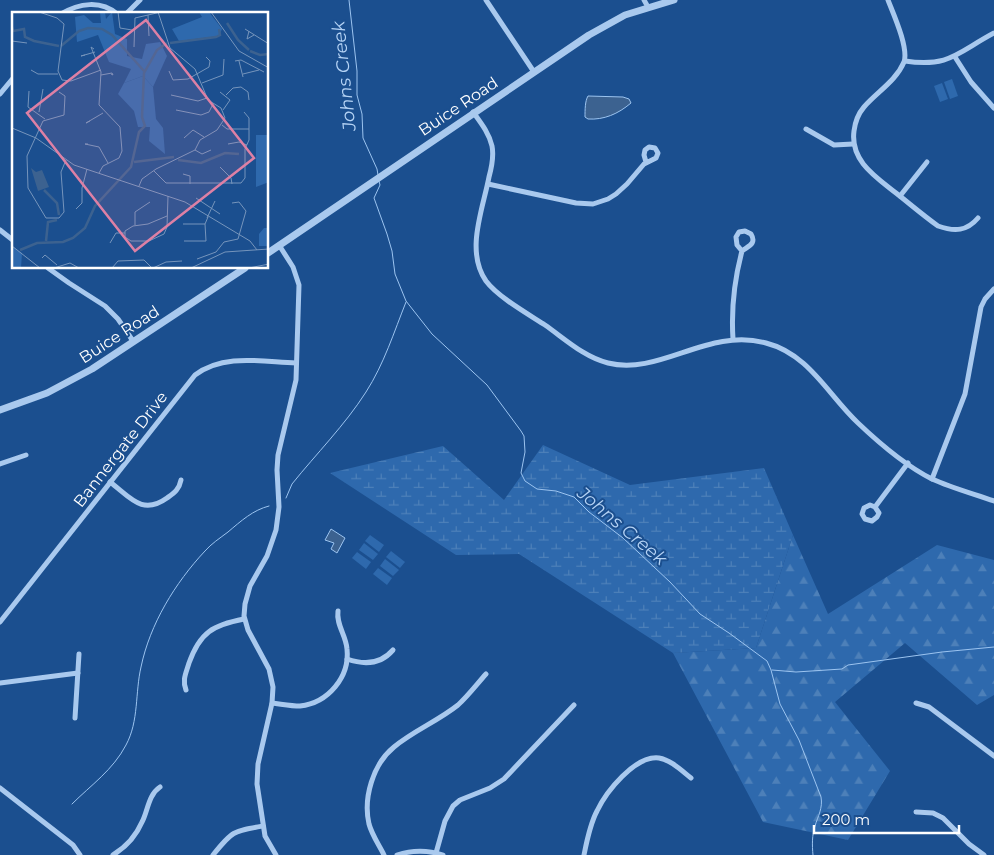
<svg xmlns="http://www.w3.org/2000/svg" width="994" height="855" font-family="Montserrat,sans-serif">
  <defs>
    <pattern id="forest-firs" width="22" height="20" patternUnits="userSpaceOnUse" patternTransform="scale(1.25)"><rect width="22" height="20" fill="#2e69ad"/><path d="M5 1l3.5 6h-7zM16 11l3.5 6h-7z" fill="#4d80b9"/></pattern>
    <pattern id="wetland-marsh" width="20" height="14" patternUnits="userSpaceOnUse" patternTransform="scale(1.25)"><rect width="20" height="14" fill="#2e69ad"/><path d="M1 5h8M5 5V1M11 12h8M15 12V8" fill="none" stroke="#4d80b9"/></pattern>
  </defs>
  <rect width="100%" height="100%" fill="#1b4f8f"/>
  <g fill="#2e69ad">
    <polygon points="952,79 958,96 950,99 944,82"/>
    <polygon points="942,83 948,99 940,102 934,86"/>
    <polygon points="370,535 384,545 379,552 365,541"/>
    <polygon points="364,543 378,554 373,560 359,550"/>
    <polygon points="391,551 405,562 400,568 386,557"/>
    <polygon points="357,552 371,562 366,569 352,558"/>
    <polygon points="385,559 399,570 393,576 380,566"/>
    <polygon points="378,568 392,578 387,585 373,574"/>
  </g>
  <polygon fill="url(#forest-firs)" points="793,535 828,614 937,545 994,560 994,695 977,705 905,643 835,702 890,771 848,840 763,822 673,653 756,648"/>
  <polygon fill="url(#wetland-marsh)" points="543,445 630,485 764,468 793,535 756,648 673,653 519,554 456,555 330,473 443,446 504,500"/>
  <g fill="#3c6290" stroke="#9cc4f0">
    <path d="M 588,96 L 623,97 L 629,99 L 631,103 C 618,114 604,120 588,119 L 585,117 C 585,110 585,101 588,96 Z"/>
    <polygon points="331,529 345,538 337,553 331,549 334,543 325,540"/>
  </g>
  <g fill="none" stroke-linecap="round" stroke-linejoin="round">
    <g stroke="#9cc4f0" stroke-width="1">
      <polyline points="349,0 357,71 357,95 362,114 363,138 377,169 378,175"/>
      <path d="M 379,181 L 380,185 L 374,198 L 387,234 L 392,251 L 395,274 L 406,301 L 432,334 L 487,385 L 521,431 L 524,436 L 525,452 L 521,473 L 525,481 L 537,489 L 556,491 L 574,497 L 589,512 L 623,538 L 670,582 L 700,614 L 729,633 L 767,661 L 771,670 L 780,704 L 799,740 L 821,797 C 823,808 818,816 815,826 C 812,835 812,845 813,855"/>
      <path d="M 286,498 L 292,484 C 316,454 345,425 366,392 C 384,364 394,332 406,302"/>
      <polyline points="772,670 796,672 842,669 848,665 942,652 994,647"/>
      <path d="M 72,804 C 91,785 113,770 126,745 C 139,721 135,693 141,667 C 150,624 175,583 205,551 C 211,544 220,538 228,532 C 241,521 253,510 269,506"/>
    </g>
    <g stroke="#a9c9ee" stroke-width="5">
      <polyline points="486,0 534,72"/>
      <polyline points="644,0 648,7"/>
      <path d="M 888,0 C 893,13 909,48 904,62 C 896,81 877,92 864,107 C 858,114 855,123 854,131 C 850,161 876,177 896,193 C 910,204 924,216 938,226 C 955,232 967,231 978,218"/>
      <path d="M 61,14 C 79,3 101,0 117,14"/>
      <polyline points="126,14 140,0"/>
      <polyline points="955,57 971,82 994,108"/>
      <path d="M 905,61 C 949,68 958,52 994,33"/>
      <polyline points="0,94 14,77"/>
      <path d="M 473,112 C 481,123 489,133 492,146 C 494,156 492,166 489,177 C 483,209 465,251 486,281 C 498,297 528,314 545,325 C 565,339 584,357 608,363 C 660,376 708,327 766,343 C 809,354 828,395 858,423 C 878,442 908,467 932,479 C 952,488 974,494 994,501"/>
      <polyline points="806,129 834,145 853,144"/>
      <polyline points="488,184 576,203 593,204 608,199 616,194 627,184 644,164 656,158 658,153 655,148 649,147 645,150 644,155 646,162"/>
      <polyline points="900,196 927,162"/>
      <polyline points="0,230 14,241"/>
      <polyline points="48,268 69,283 105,306 118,319 133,341"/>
      <path d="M 733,339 C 731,308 734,281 742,251 C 748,246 757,244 751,234 L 745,231 L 739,232 L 736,237 L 737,245 L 742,251"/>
      <polyline points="0,464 26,455"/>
      <polyline points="932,479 965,394 981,307 985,299 994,289"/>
      <path d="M 110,482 C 130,497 142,516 167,498 C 174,493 179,490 181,480"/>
      <polyline points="875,507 870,505 864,508 862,514 865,519 872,521 877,517 879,513 875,507 908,463"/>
      <path d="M 0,622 L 195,375 C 224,353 263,362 296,363"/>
      <path d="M 347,659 C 364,665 381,664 393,650"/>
      <polyline points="0,683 78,673"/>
      <path d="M 186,690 C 182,680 186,673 189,663 C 200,632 213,625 244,619"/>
      <path d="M 272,703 C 281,704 291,706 300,706 C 328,703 350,677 347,649 C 346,635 336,625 338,611"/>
      <polyline points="916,703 929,707 994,756"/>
      <polyline points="75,718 79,654"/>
      <polyline points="0,788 73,845 80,855"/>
      <polyline points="916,812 933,813 943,818 969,844 984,855"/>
      <polyline points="436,853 445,821 453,806 460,800 490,788 504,779 574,705"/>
      <path d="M 113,855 C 126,847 136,836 142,822 C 148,811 148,795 160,787"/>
      <path d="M 213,855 C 232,831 233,831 263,826"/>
      <polyline points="276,855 265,836 257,784 258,764 272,703 273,687 269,669 248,630 244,616 245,604 250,586 267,556 276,530 279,507 277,470 278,455 296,380 299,285 293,267 279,245"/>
      <path d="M 384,855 C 379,845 372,835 369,824 C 363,798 373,764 394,747 C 413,731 438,721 458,705 C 468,696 477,684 486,674"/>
      <path d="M 397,855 C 412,850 428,850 443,855"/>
      <path d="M 584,855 C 587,840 590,824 597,811 C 606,792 635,755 659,758 C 671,760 682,771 691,778"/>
    </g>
    <g stroke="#a9c9ee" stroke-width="7">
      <polyline points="268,253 589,35 625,15 674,0"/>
      <polyline points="0,410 47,393 92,369 245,268"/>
    </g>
  </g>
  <g text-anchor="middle" stroke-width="4" stroke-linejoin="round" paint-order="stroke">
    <g font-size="16" fill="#fff" stroke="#1b4f8f">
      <text transform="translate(458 106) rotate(-34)" y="6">Buice Road</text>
      <text transform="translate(119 334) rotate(-33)" y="6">Buice Road</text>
      <text transform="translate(120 449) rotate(-52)" y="6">Bannergate Drive</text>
    </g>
    <g font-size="18" font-style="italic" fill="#b5d3f5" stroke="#1b4f8f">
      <text transform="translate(344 76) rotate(-96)" y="6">Johns Creek</text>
      <text transform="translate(622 526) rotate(40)" y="6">Johns Creek</text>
    </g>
  </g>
  <g transform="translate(12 12)">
    <rect width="256" height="256" fill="#1b4f8f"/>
    <path d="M 252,216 L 256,216 L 256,234 L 247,234 L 247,222 ZM 0,234 L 10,241 L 9,256 L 0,256 Z" fill="#2e69ad"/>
    <path d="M 88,0 L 93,0 L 94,7 L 100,0 L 103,22 L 115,27 L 115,44 L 130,47 L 134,32 L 148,30 L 155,44 L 141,75 L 131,64 L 112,71 L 119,57 L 97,50 L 86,23 L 65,30 L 63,5 L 72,3 L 81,11 L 89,11 ZM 187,0 L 197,0 L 210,17 L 207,24 L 167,29 L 160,17 L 190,5 ZM 244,123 L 256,123 L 257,170 L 244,175 Z" fill="#2e69ad"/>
    <path d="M 131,64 L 141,75 L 144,107 L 151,116 L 153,142 L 137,129 L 138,115 L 126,115 L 122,99 L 106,82 L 112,71 Z" fill="#2e69ad"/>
    <path d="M 19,156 L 24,160 L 30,158 L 37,175 L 26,179 Z" fill="#3c6290"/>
    <path fill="none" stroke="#3c6290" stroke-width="2.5" d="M 215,11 L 226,28 L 237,38M 0,15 L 1,19 L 12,17 L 13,25 L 22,29 L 47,34M 158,31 L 204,25 L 208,23 L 207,17M 49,34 L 67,19 L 76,16 L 90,17 L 100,23 L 132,59M 238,39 L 248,43 L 257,42M 166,148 L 189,151 L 213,141 L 227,142M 122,150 L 162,145M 32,178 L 45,191 L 47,203M 34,229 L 36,210 L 45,208M 8,238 L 25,231 L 51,230 L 61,226 L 73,216 L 83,194 L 119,155 L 127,120 L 133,114 L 130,105 L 132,61 L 145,38 L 155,31"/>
    <path fill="none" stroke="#7695bc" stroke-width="1" d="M 27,0 L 45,6 L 52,12 L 46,59 L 50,68 L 59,69 L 89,58M 106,0 L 108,16 L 120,18M 199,0 L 227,39 L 257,56M 136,3 L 137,24M 233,17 L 257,32M 237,19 L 235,27 L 242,23M 0,29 L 15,31M 122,35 L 123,6 L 149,0M 82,37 L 79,35 L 89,60 L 87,93 L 108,115 L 110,139 L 107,146 L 91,154 L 87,161M 73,43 L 69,44 L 83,40M 223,49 L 229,48 L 252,60M 227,49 L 231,65M 19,58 L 26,62 L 46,62M 157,59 L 161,68 L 176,67 L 197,55 L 198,49 L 194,45M 231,62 L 247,58M 89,63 L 100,61 L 101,63 L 99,62M 190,71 L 211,63 L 212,47M 17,79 L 16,95 L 33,107M 47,80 L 53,84 L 52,103 L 31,109 L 15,144 L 16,176 L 34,206 L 47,206 L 52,200 L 49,160 L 54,148M 208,80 L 218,88 L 211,98M 159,83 L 186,89 L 195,86M 214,83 L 221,76 L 229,75 L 236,80 L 237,88M 164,98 L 189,103 L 197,100 L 201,92M 27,100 L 31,77M 78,109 L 74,111 L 91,101M 210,113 L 215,117 L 237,117M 0,116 L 24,126 L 62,153 L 173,190 L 238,229 L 245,238M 172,126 L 181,118 L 192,125M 76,132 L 73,132 L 87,135 L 96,151M 216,132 L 227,130 L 235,133M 183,138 L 190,142 L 199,138M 208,155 L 219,166 L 220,172M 142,159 L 154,171 L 229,171 L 233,166 L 233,137 L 237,128 L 237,106 L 232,100M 171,162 L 178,164 L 178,172M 127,174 L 130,167 L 144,157 L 183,138 L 188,128 L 205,118 L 213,106 L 209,96 L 196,88 L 183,57 L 158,36 L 146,0M 184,186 L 208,202M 64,197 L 70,191 L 70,176 L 75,157M 155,204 L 136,212 L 121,214 L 113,219 L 113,225 L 119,229 L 137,229 L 152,222 L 155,215 L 156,184M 195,206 L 203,189M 171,212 L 193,212M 123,213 L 123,200 L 138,190M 172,229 L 194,229 L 193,212 L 196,205M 98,231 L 104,221 L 113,221M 0,234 L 28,256M 30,246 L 33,243 L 45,253M 185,247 L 204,240 L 212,230 L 226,227 L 234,199 L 227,190 L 220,191M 42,256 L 58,251 L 67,256M 100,256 L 106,249 L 132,248 L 140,256M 141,256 L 154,250 L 170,249M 179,256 L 213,240 L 257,237M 237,256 L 257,252"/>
    <path fill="#dd80a5" fill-opacity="0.15" stroke="#dd80a5" stroke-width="2.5" d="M 134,8 L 242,146 L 123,239 L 15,101 Z"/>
    <rect width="256" height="256" fill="none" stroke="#fff" stroke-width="2.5"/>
  </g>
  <path d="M814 825v8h145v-8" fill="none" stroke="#ffffff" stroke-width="2.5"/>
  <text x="822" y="825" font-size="15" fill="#ffffff" stroke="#1b4f8f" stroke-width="4" paint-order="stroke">200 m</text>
</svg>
